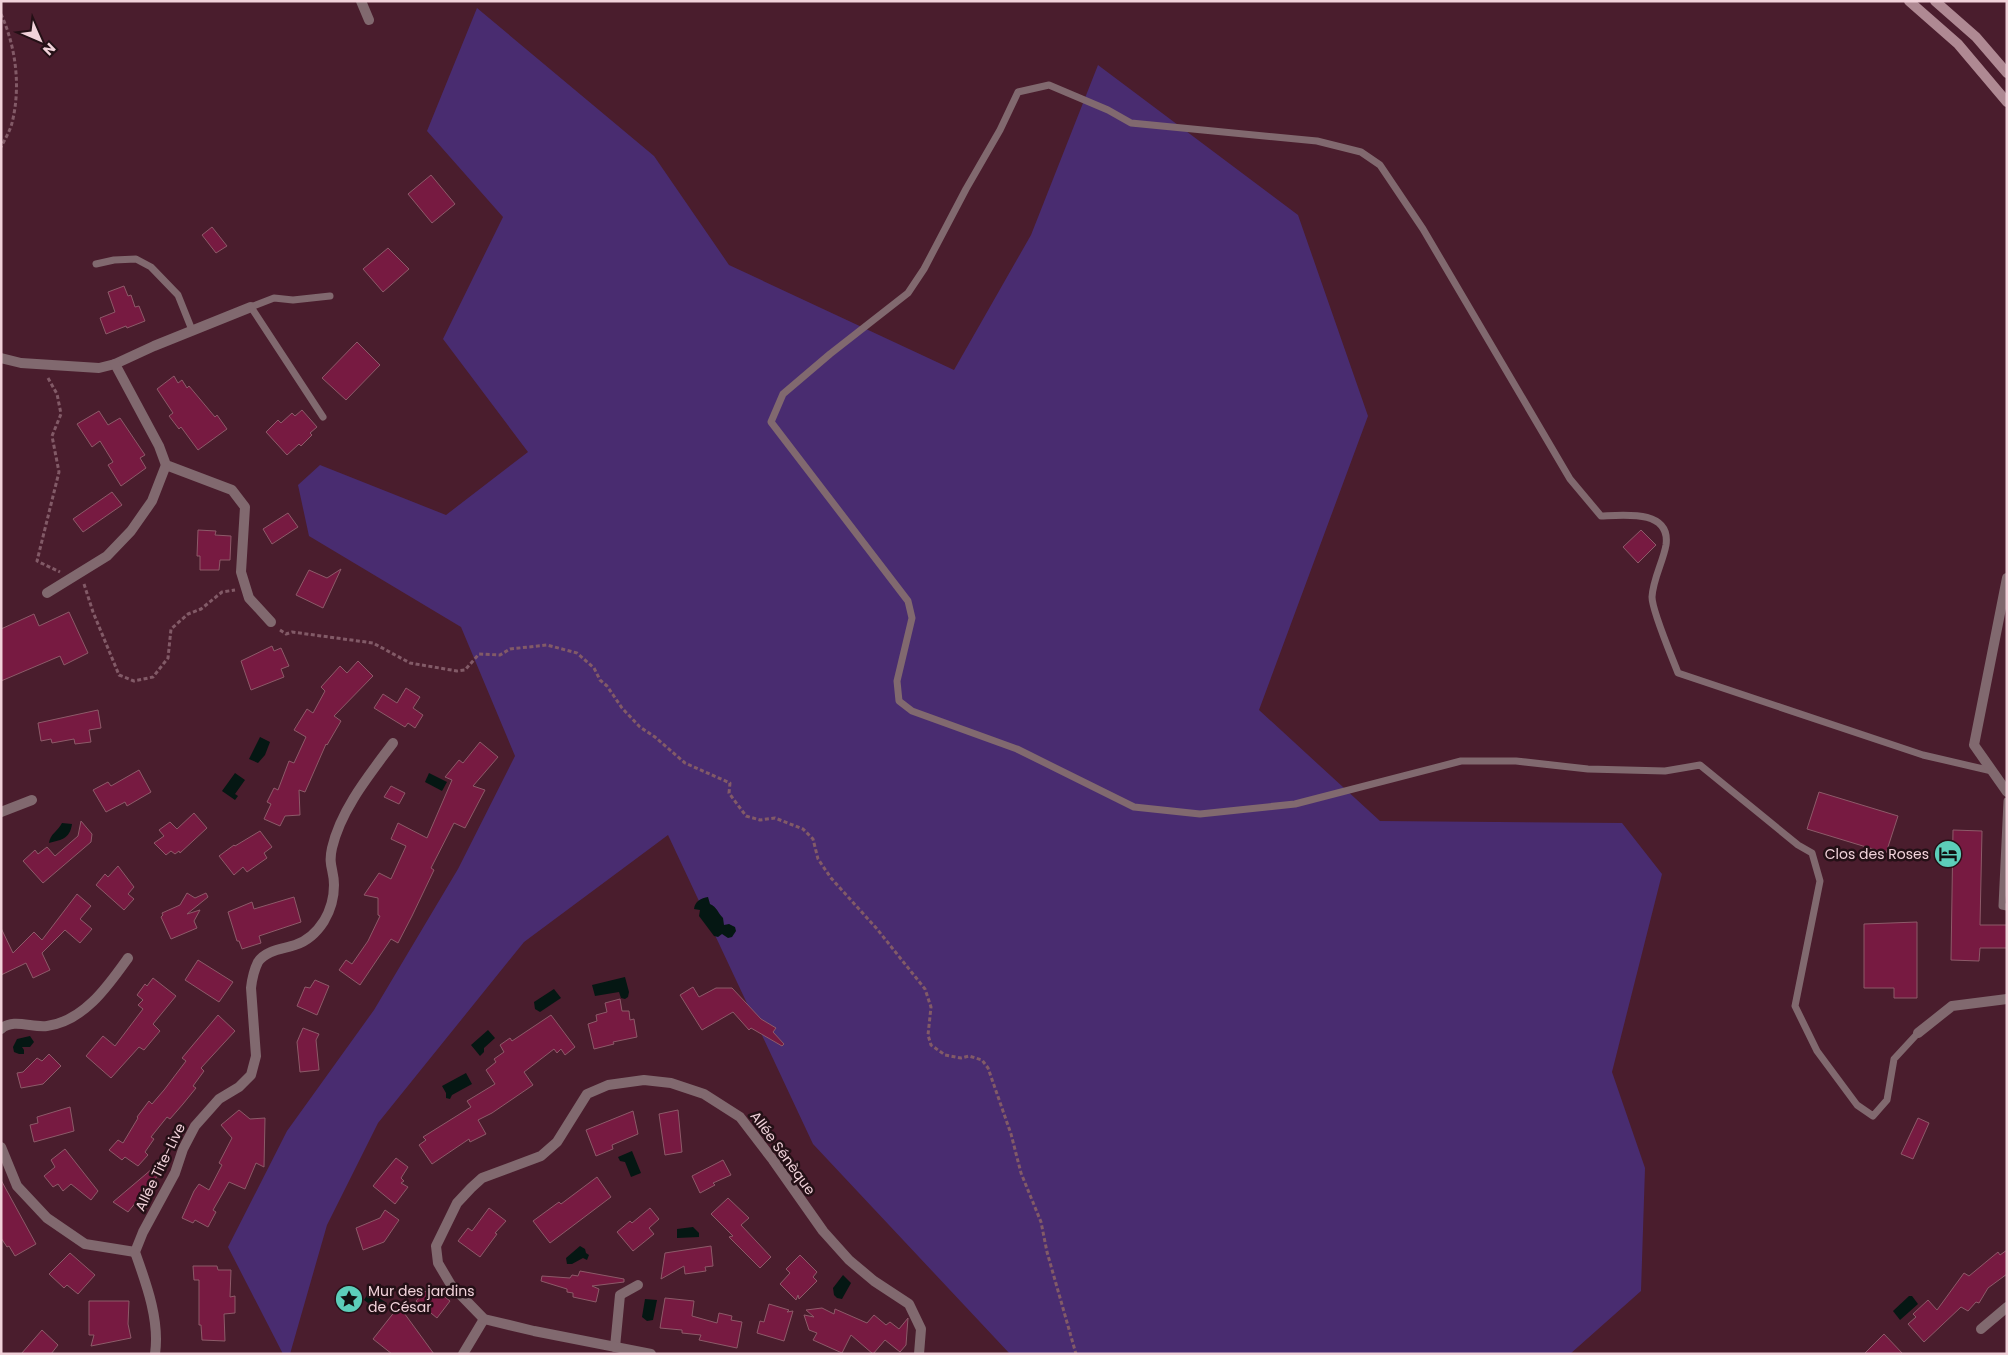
<svg xmlns="http://www.w3.org/2000/svg" width="2008" height="1355" font-family="Poppins,sans-serif">
  <rect width="100%" height="100%" fill="#4a1d2d"/>
  <polygon fill="#492c70" points="477,8 654,156 729,265 954,370 1031,235 1098,65 1298,215 1368,416 1259,710 1380,821 1622,823 1662,874 1612,1072 1645,1168 1641,1291 1570,1354 1010,1354 813,1144 668,835 524,942 378,1123 327,1225 290,1354 283,1354 228,1247 287,1131 374,1010 458,869 515,756 461,627 309,536 298,485 320,465 446,515 528,452 443,339 503,217 427,131"/>
  <g fill="#051713">
    <polygon points="260,737 270,742 265,755 258,763 249,759"/>
    <polygon points="235,773 245,780 235,794 238,796 235,800 222,791"/>
    <polygon points="429,773 447,782 442,791 425,782"/>
    <path d="M 62,823 L 72,824 C 70,840 59,840 49,843 C 50,834 58,831 62,823 Z"/>
    <path d="M 708,897 L 710,904 C 717,907 718,913 723,918 L 724,925 L 729,924 L 735,927 L 736,931 L 732,937 L 728,938 L 722,934 L 718,937 L 714,936 L 699,916 L 700,910 L 694,909 C 695,901 701,898 708,897 Z"/>
    <polygon points="625,977 629,992 628,997 625,999 621,998 619,992 595,996 592,985"/>
    <polygon points="554,989 561,998 540,1012 535,1009 534,1002"/>
    <polygon points="488,1030 495,1038 484,1048 484,1052 480,1056 471,1045"/>
    <polygon points="30,1036 34,1042 30,1047 22,1047 24,1050 24,1054 19,1054 14,1052 13,1047 17,1039"/>
    <polygon points="466,1073 472,1084 452,1095 450,1099 446,1098 446,1093 442,1086"/>
    <polygon points="632,1151 641,1173 631,1177 625,1162 620,1161 618,1157"/>
    <polygon points="693,1227 699,1233 699,1237 677,1238 677,1229"/>
    <polygon points="580,1246 585,1249 586,1253 589,1255 587,1260 583,1258 572,1264 567,1264 566,1258"/>
    <polygon points="843,1275 851,1283 842,1299 837,1298 834,1295 833,1288"/>
    <polygon points="369,1292 387,1303 378,1315 373,1313 372,1306 364,1300"/>
    <polygon points="1909,1296 1912,1296 1918,1304 1900,1320 1893,1311"/>
    <polygon points="645,1299 657,1300 653,1320 647,1321 642,1317"/>
  </g>
  <g fill="#771a41" stroke="#8d5a69">
    <polygon points="431,175 455,204 432,223 408,194"/>
    <polygon points="212,227 227,246 216,253 202,235"/>
    <polygon points="388,248 409,269 383,292 363,269"/>
    <polygon points="124,286 128,296 131,295 135,307 139,306 145,321 127,328 126,326 106,334 100,318 115,312 108,292"/>
    <polygon points="357,342 380,365 346,400 322,378"/>
    <polygon points="174,376 178,383 182,380 187,388 189,386 215,417 217,415 227,429 198,450 181,427 179,429 169,416 173,413 157,389"/>
    <polygon points="302,410 317,427 310,433 312,435 301,446 299,444 287,455 266,432 278,420 281,423 292,413 295,416"/>
    <polygon points="99,411 108,425 120,418 145,455 140,458 146,468 121,486 108,465 113,462 100,441 92,447 77,424"/>
    <polygon points="112,492 122,505 83,532 73,519"/>
    <polygon points="288,513 298,527 272,544 263,529"/>
    <polygon points="198,530 216,531 215,535 231,536 230,560 220,560 219,570 200,570 200,556 197,556"/>
    <polygon points="1641,530 1656,545 1638,563 1623,547"/>
    <polygon points="341,569 323,608 296,595 309,570 327,578"/>
    <polygon points="69,612 88,653 64,665 60,656 1,681 1,629 34,614 39,626"/>
    <polygon points="272,646 274,651 281,648 289,666 281,669 284,677 251,690 241,661"/>
    <polygon points="358,661 373,676 334,716 341,721 327,745 326,744 305,792 299,790 300,815 285,816 280,826 264,819 271,804 267,802 274,788 278,790 289,761 294,763 306,737 294,730 307,709 313,713 325,691 321,687 340,666 347,673"/>
    <polygon points="406,688 420,697 413,708 423,715 415,728 408,723 405,727 374,708 383,694 397,703"/>
    <polygon points="98,710 101,728 89,730 91,742 75,744 74,739 52,743 51,739 41,741 38,723"/>
    <polygon points="480,742 498,757 473,786 485,790 465,828 454,823 431,868 434,870 412,916 398,943 391,939 360,985 339,970 346,960 352,964 368,941 380,916 378,915 378,898 364,895 379,873 391,879 406,846 391,839 398,823 427,838 452,780 445,777 459,760 463,763"/>
    <polygon points="139,770 151,792 127,806 125,802 106,812 93,790 108,782 111,786"/>
    <polygon points="391,786 405,793 399,804 384,797"/>
    <polygon points="1819,792 1898,816 1886,853 1807,829"/>
    <polygon points="194,813 207,828 180,853 179,851 175,854 171,851 166,855 154,843 164,836 159,830 170,822 177,829"/>
    <polygon points="81,821 92,834 91,842 43,883 23,861 35,850 38,854 47,847 55,856 78,836"/>
    <polygon points="1953,830 1982,831 1980,925 2007,925 2007,948 1980,948 1979,961 1951,960"/>
    <polygon points="260,831 272,847 264,853 267,858 247,872 243,867 234,875 219,856 234,845 235,846"/>
    <polygon points="118,866 134,887 128,894 134,899 124,910 96,885 105,874 108,877"/>
    <polygon points="187,893 195,898 206,893 208,897 187,914 200,910 194,921 197,928 171,939 161,917 163,915 162,913 180,905"/>
    <polygon points="77,894 91,906 80,919 92,929 80,943 65,930 42,953 50,970 33,978 26,963 1,975 1,928 13,953 34,932 42,940"/>
    <polygon points="294,897 301,922 259,936 261,943 242,949 239,941 237,941 228,912 252,902 254,909"/>
    <polygon points="1917,922 1917,998 1894,998 1894,988 1864,988 1864,924"/>
    <polygon points="198,960 233,982 219,1002 185,980"/>
    <polygon points="153,978 176,996 153,1024 160,1031 144,1050 139,1047 111,1078 86,1056 103,1036 115,1046 143,1009 138,1005 143,1000 137,995 145,984 147,986"/>
    <polygon points="315,980 329,986 317,1015 297,1006 305,987 310,988"/>
    <polygon points="693,987 699,997 716,988 732,988 761,1019 776,1028 773,1032 784,1044 782,1046 751,1028 749,1030 733,1012 702,1030 680,995"/>
    <polygon points="620,999 622,1011 629,1011 630,1020 634,1019 637,1037 613,1042 614,1044 594,1049 588,1024 597,1021 596,1015 607,1012 605,1003"/>
    <polygon points="218,1015 235,1031 201,1068 204,1071 193,1086 196,1088 183,1104 170,1119 167,1117 151,1137 154,1139 145,1152 148,1155 138,1166 125,1157 122,1160 109,1150 118,1140 123,1143 138,1118 137,1117 149,1101 152,1104 164,1090 186,1061 182,1058"/>
    <polygon points="551,1015 575,1047 565,1055 561,1049 557,1053 554,1049 524,1072 533,1085 492,1113 478,1120 486,1134 470,1142 469,1139 432,1164 419,1145 426,1140 423,1137 471,1107 467,1101 495,1084 486,1070 496,1062 494,1059 504,1052 500,1045 510,1038 512,1041"/>
    <polygon points="303,1028 319,1034 316,1040 319,1070 300,1072 297,1042"/>
    <polygon points="49,1054 61,1066 43,1084 21,1088 17,1073 23,1072 37,1058 42,1061"/>
    <polygon points="70,1107 74,1131 34,1142 30,1125 38,1123 37,1117"/>
    <polygon points="239,1110 250,1119 265,1118 264,1167 256,1163 245,1189 229,1182 213,1210 216,1212 208,1227 195,1220 193,1223 182,1218 194,1191 199,1184 209,1190 222,1165 219,1163 232,1138 221,1125"/>
    <polygon points="678,1110 682,1152 665,1155 659,1114"/>
    <polygon points="633,1111 638,1134 612,1145 613,1149 596,1156 586,1130"/>
    <polygon points="1918,1118 1929,1123 1913,1159 1901,1154"/>
    <polygon points="65,1149 98,1191 91,1200 71,1184 63,1191 58,1184 53,1187 44,1176 55,1167 51,1160"/>
    <polygon points="396,1158 408,1167 401,1178 404,1181 401,1183 408,1187 395,1204 373,1186"/>
    <polygon points="723,1160 731,1175 713,1183 715,1185 700,1193 692,1176"/>
    <polygon points="159,1163 164,1168 128,1212 113,1202"/>
    <polygon points="597,1177 611,1197 550,1243 533,1221 559,1202 561,1204"/>
    <polygon points="1,1180 36,1244 15,1256 9,1246 7,1247 1,1238"/>
    <polygon points="728,1198 749,1218 741,1225 771,1257 760,1268 729,1237 733,1236 711,1214"/>
    <polygon points="489,1208 506,1221 495,1233 497,1234 480,1257 458,1241 468,1228 472,1231"/>
    <polygon points="650,1208 659,1219 649,1228 654,1234 633,1251 617,1232 630,1221 632,1223"/>
    <polygon points="385,1210 399,1220 384,1242 363,1250 356,1228 380,1218"/>
    <polygon points="711,1246 713,1266 705,1267 706,1271 685,1274 684,1266 661,1279 665,1253"/>
    <polygon points="2007,1250 2007,1274 1988,1288 1979,1303 1976,1302 1968,1311 1961,1307 1924,1342 1908,1324 1916,1317 1913,1314 1928,1300 1937,1310 1964,1273 1969,1276 1998,1252 2000,1255"/>
    <polygon points="70,1253 95,1275 78,1294 67,1285 64,1288 49,1274"/>
    <polygon points="800,1255 817,1272 813,1277 817,1281 799,1299 798,1295 796,1300 780,1284 790,1273 786,1269"/>
    <polygon points="193,1266 217,1266 218,1270 231,1270 230,1297 235,1296 235,1313 224,1314 225,1341 202,1340 201,1325 199,1325 199,1280 194,1280"/>
    <polygon points="580,1271 624,1279 624,1282 592,1286 599,1289 596,1302 573,1297 573,1293 567,1292 567,1289 541,1281 542,1276 570,1278 572,1275 578,1276"/>
    <polygon points="434,1288 450,1301 437,1318 416,1301 425,1291 429,1294"/>
    <polygon points="665,1298 694,1301 692,1316 717,1323 719,1313 732,1316 731,1320 742,1322 737,1348 699,1340 701,1335 682,1333 682,1330 660,1328"/>
    <polygon points="89,1301 129,1301 128,1324 131,1338 91,1346 94,1335 89,1335"/>
    <polygon points="769,1304 789,1310 787,1312 793,1311 784,1341 757,1333 760,1321 764,1322"/>
    <polygon points="399,1306 434,1354 392,1354 373,1339"/>
    <polygon points="822,1308 834,1314 835,1309 867,1323 874,1315 886,1325 890,1322 899,1329 908,1318 906,1345 900,1352 885,1340 873,1354 851,1335 842,1353 813,1340 817,1333 809,1330 804,1315 814,1317 806,1310"/>
    <polygon points="42,1330 58,1345 51,1354 21,1354"/>
    <polygon points="1884,1334 1903,1354 1864,1354"/>
  </g>
  <g fill="none" stroke-linecap="round" stroke-linejoin="round">
    <g stroke="#825a67" stroke-width="3" stroke-dasharray="4 2.5" stroke-linecap="butt">
      <path d="M 1,14 C 16,47 21,87 12,123 C 10,131 5,139 1,147"/>
      <polyline points="48,378 57,394 61,414 52,436 59,472 37,561 60,572"/>
      <polyline points="84,584 93,612 119,675 134,681 153,677 168,658 171,629 188,614 201,609 222,592 235,590"/>
      <polyline points="280,630 286,634 292,632 373,643 410,663 457,671 465,670 479,654 500,655 510,649 547,645 577,653 594,668 600,680 607,686 622,708 640,727 655,737 685,763 730,783 729,793 746,816 760,820 775,818 803,829 813,839 818,859 831,878 877,929 925,989 931,1007 928,1035 931,1045 945,1055 961,1058 969,1056 982,1060 988,1068 1011,1134 1021,1173 1041,1222 1047,1252 1076,1354"/>
    </g>
    <g stroke="#81696f" stroke-width="7">
      <polyline points="96,264 114,260 136,259 151,267 178,295 192,330"/>
      <polyline points="323,417 251,307 274,298 293,300 330,296"/>
      <polyline points="2007,801 2002,906 2007,907"/>
      <path d="M 1918,1033 L 1894,1059 L 1887,1100 L 1873,1116 L 1857,1105 L 1817,1051 L 1795,1006 L 1820,881 L 1812,853 L 1798,845 L 1700,765 L 1665,771 L 1588,769 L 1516,761 L 1461,761 L 1295,804 L 1200,814 L 1134,807 L 1017,749 L 912,711 L 899,701 L 897,681 L 912,618 L 908,601 L 771,422 L 783,394 L 830,354 L 908,293 L 924,269 L 966,189 L 1000,130 L 1018,92 L 1049,85 L 1108,110 L 1131,123 L 1317,141 L 1361,152 L 1380,165 L 1423,229 L 1570,479 L 1601,516 C 1623,515 1671,509 1666,545 C 1663,562 1653,579 1652,597 C 1652,611 1672,657 1678,673 L 1923,755 L 1992,771"/>
    </g>
    <g stroke="#81696f" stroke-width="10">
      <polyline points="361,1 369,20"/>
      <polyline points="1,358 21,363 99,368 115,364 154,346 251,307"/>
      <polyline points="115,364 159,446 166,465 232,490 245,507 241,572 249,598 271,622"/>
      <polyline points="2007,578 1974,745 2007,792"/>
      <polyline points="47,593 107,556 131,531 152,501 166,465"/>
      <polyline points="1,812 32,800"/>
      <path d="M 1,1029 C 13,1018 32,1028 47,1026 C 84,1021 108,986 128,958"/>
      <polyline points="1918,1033 1952,1006 2007,999"/>
      <polyline points="1,1147 17,1186 47,1218 85,1244 135,1252"/>
      <polyline points="1981,1329 2007,1307"/>
      <polyline points="615,1347 620,1295 638,1285"/>
      <path d="M 155,1354 C 160,1320 146,1283 135,1252 L 143,1232 L 175,1173 L 183,1149 L 195,1126 L 219,1099 L 239,1087 L 251,1075 L 256,1056 L 251,988 C 252,979 254,970 258,962 C 266,950 283,949 295,945 C 308,941 317,932 324,921 C 330,911 334,897 334,885 C 334,869 328,866 332,848 C 341,809 370,774 393,743"/>
      <polyline points="463,1354 484,1319"/>
      <polyline points="651,1354 534,1331 484,1319 451,1285 438,1263 436,1246 457,1203 471,1188 482,1178 541,1156 557,1142 587,1094 608,1085 644,1080 671,1083 704,1094 740,1117 773,1160 823,1231 849,1260 874,1281 909,1304 921,1329 919,1354"/>
    </g>
    <g stroke="#af8993" stroke-width="10">
      <polyline points="1909,1 1958,44 2007,102"/>
      <polyline points="1935,1 1976,37 2007,73"/>
    </g>
  </g>
  <defs>
    <symbol id="hotel-disc" viewBox="-11 -11 22 22"><circle r="9.5" fill="#5cceba" stroke="#241016"/><path d="M-6-4.5h1.5V1H6V5H4.5V3h-9V5H-6ZM-4 0a1.8 1.8 0 1 1 3.6 0ZM.5 0V-2.5h3Q6-2.5 6 0Z" fill="#111"/></symbol>
    <symbol id="sight-disc" viewBox="-11 -11 22 22"><circle r="9.5" fill="#5cceba" stroke="#241016"/><path d="M0-6L1.8-2.2L6-1.7L2.9 1.2L3.7 5.4L0 3.3L-3.7 5.4L-2.9 1.2L-6-1.7L-1.8-2.2Z" fill="#111"/></symbol>
  </defs>
  <g fill-rule="evenodd">
    <use href="#hotel-disc" x="1932" y="838" width="32" height="32"/>
    <use href="#sight-disc" x="333" y="1283" width="32" height="32"/>
  </g>
  <g text-anchor="middle" stroke-width="5" stroke-linejoin="round" paint-order="stroke">
    <g font-size="14" fill="#f1d2da" stroke="#241016" text-anchor="end">
      <text x="1929" y="859">Clos des Roses</text>
      <text x="368" y="1296" text-anchor="start">Mur des jardins<tspan x="368" dy="16">de César</tspan></text>
    </g>
    <g font-size="14" fill="#f1d2da" stroke="#241016">
      <text transform="translate(783 1153) rotate(54)" y="5">Allée Sénèque</text>
      <text transform="translate(160 1167) rotate(-64)" y="5">Allée Tite-Live</text>
    </g>
  </g>
  <rect width="2008" height="1355" fill="none" stroke="#f1d2da" stroke-width="5"/>
  <g transform="translate(40 40) rotate(135)" stroke="#241016" stroke-width="4" paint-order="stroke">
  <path d="M0-4L9 19L0 12L-9 19Z" fill="#f1d2da"/>
  <text y="-8" font-size="14" font-weight="bold" text-anchor="middle" fill="#f1d2da">N</text>
  </g>
</svg>
